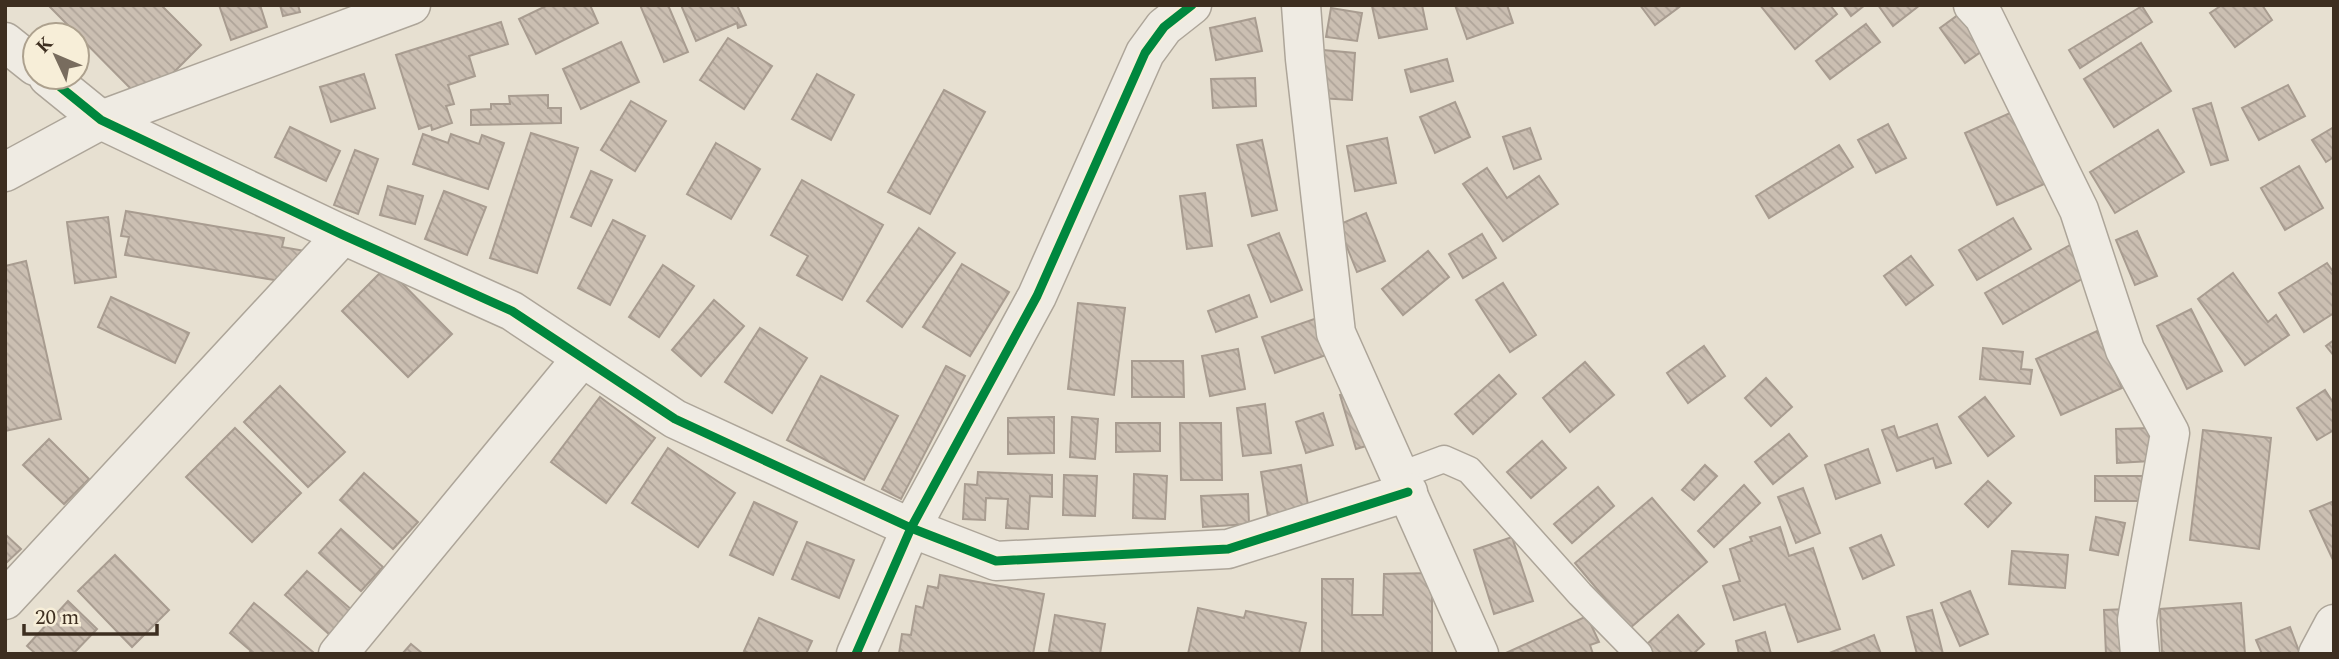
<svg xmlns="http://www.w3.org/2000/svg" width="2339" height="659" font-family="Spectral,serif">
  <defs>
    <pattern id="building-back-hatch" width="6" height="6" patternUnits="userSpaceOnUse" patternTransform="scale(1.75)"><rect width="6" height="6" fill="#cbbfb2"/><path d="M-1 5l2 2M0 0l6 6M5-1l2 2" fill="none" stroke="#afa499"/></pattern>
  </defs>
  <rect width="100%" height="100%" fill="#e7e0d1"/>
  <g fill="url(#building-back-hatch)" stroke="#a89c90" stroke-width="2">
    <polygon points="48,5 161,5 201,45 144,102"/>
    <polygon points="219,5 260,5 267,27 231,40"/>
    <polygon points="280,5 298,5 300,12 283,16"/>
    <polygon points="548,5 590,5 598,23 536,54 519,19"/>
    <polygon points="640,5 668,5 688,52 664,62"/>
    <polygon points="681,5 737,5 746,25 738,28 737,23 696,41"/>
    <polygon points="1377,5 1422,5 1427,29 1379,38 1372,6"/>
    <polygon points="1455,5 1507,5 1513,23 1467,39"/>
    <polygon points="1640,5 1682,5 1655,25"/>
    <polygon points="1760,5 1830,5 1837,14 1795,49"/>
    <polygon points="1843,5 1865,5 1851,16"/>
    <polygon points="1878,5 1920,5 1893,26"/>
    <polygon points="2222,5 2262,5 2272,20 2235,47 2210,13"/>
    <polygon points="2142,6 2152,22 2080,68 2069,50"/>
    <polygon points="1969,7 1995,42 1965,63 1940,28"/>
    <polygon points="1331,8 1362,13 1357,41 1326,37"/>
    <polygon points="1255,18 1262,51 1216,60 1210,28"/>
    <polygon points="501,22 508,44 469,56 475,76 448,85 454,104 446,106 452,123 432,130 431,125 419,129 396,55"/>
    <polygon points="1866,24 1880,42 1830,79 1816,61"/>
    <polygon points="728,38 772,66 744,109 700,80"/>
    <polygon points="621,42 639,82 581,109 563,69"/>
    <polygon points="2141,43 2171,91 2114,127 2084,79"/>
    <polygon points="1323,50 1355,53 1352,100 1319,98"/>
    <polygon points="1447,59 1453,81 1411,92 1405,70"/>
    <polygon points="364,74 375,108 331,122 320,87"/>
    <polygon points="817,74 854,95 831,140 792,119"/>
    <polygon points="1255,78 1256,106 1213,108 1211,79"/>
    <polygon points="2288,85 2305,116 2259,140 2242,108"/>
    <polygon points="944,90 985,112 930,214 888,192"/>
    <polygon points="548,95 548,108 561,108 561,123 471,125 471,110 491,109 491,104 510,104 509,96"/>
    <polygon points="631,101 666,121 635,171 601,150"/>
    <polygon points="1455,102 1470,137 1435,153 1420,117"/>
    <polygon points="2211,103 2228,160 2211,165 2193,109"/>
    <polygon points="2019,109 2051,181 1997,205 1965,133"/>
    <polygon points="1888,124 1906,158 1876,173 1858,140"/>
    <polygon points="290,127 340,151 326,181 275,157"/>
    <polygon points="2334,127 2334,157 2326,162 2312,140"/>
    <polygon points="1530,128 1541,159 1514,169 1503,137"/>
    <polygon points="2158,130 2184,172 2115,213 2090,172"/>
    <polygon points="531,133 578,148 537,273 490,258"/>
    <polygon points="423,134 448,143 451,134 479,144 482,135 504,143 488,189 413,164"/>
    <polygon points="1387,138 1396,183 1355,191 1347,146"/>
    <polygon points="1262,140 1277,210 1252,216 1237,145"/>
    <polygon points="716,143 760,169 731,219 687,194"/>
    <polygon points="1839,145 1853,167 1769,218 1756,196"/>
    <polygon points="355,150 378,159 358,214 334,205"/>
    <polygon points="2299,166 2323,208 2285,230 2261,188"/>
    <polygon points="1487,168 1507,198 1539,176 1558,204 1503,241 1463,184"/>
    <polygon points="591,171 612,180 591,226 571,217"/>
    <polygon points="802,180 883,225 842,300 797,275 808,256 771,235"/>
    <polygon points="388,186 423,196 415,224 380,215"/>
    <polygon points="444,191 486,207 467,255 425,239"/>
    <polygon points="1205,193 1212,246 1187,249 1180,196"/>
    <polygon points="126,211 284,238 282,247 305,251 292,283 125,255 129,237 121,236"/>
    <polygon points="1366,213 1385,261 1357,272 1338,225"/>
    <polygon points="108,217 116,277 75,283 67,222"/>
    <polygon points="2013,218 2031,249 1977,280 1959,250"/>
    <polygon points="613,220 645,236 610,305 578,288"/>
    <polygon points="919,228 955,253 902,327 867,301"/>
    <polygon points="2137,231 2157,276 2135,285 2116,240"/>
    <polygon points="1279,233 1302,290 1271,302 1248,245"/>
    <polygon points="1482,234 1496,258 1463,278 1449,254"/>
    <polygon points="2070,245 2087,276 2003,324 1985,293"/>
    <polygon points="1428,251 1449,277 1403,315 1382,289"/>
    <polygon points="1911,256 1933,285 1906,305 1884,276"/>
    <polygon points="26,261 61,419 5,431 5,266"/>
    <polygon points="2327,263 2334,273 2334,313 2304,332 2279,293"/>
    <polygon points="962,264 1009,292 970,356 923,327"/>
    <polygon points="663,265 694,286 659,337 629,317"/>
    <polygon points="386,267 452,334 408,377 342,311"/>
    <polygon points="2233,273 2268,322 2276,315 2289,335 2245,365 2198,299"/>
    <polygon points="1503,283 1536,335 1510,352 1476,300"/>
    <polygon points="1249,295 1257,317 1216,332 1208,311"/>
    <polygon points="111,297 189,333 175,363 98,327"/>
    <polygon points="714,300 744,326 701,376 672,350"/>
    <polygon points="1078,303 1125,308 1114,395 1068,389"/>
    <polygon points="2191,309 2222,371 2187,389 2157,326"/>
    <polygon points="1323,316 1335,352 1275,373 1262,337"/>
    <polygon points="760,328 807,358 772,413 725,382"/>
    <polygon points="2097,331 2122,388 2061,415 2036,359"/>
    <polygon points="2334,340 2334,356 2326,346"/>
    <polygon points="1704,346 1725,376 1688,403 1667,373"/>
    <polygon points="1983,348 2023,352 2021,369 2032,370 2030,384 1980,379"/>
    <polygon points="1238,349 1245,389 1210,396 1202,356"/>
    <polygon points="1132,361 1183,361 1184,397 1132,397"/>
    <polygon points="1585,362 1614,395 1570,432 1543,398"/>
    <polygon points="946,366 965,376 901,499 882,489"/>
    <polygon points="1499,375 1516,394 1473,434 1455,414"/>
    <polygon points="821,376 898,416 864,480 787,440"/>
    <polygon points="1766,378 1792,407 1771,426 1745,398"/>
    <polygon points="280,386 345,452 308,487 244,422"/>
    <polygon points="1358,390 1373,444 1356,449 1340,395"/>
    <polygon points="2325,390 2334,404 2334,430 2317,440 2297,408"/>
    <polygon points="600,397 655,438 606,503 551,462"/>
    <polygon points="1985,397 2014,436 1988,456 1959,417"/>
    <polygon points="1265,404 1271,453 1243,456 1237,408"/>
    <polygon points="1323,413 1333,445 1306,453 1296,422"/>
    <polygon points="1054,417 1054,453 1008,454 1008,418"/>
    <polygon points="1072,417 1098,419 1095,459 1070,457"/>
    <polygon points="1116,423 1160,423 1160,451 1116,452"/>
    <polygon points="1180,423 1221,423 1222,480 1181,480"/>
    <polygon points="1937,424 1951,463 1936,468 1933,458 1897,471 1882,430 1894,426 1898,438"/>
    <polygon points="235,428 301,493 252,542 186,477"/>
    <polygon points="2150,428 2151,461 2117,463 2116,429"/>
    <polygon points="2203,430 2271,438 2259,549 2190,540"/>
    <polygon points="1789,434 1807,456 1773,484 1755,462"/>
    <polygon points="49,439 89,479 64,504 23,465"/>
    <polygon points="1542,441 1566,468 1531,498 1507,472"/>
    <polygon points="668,448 735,493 698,547 632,503"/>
    <polygon points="1868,449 1880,483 1836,499 1825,465"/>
    <polygon points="1301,465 1310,516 1269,523 1261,472"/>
    <polygon points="1705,465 1717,476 1694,500 1682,490"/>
    <polygon points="978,472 1052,475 1052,497 1030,496 1028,529 1006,528 1008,499 986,498 985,520 963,519 965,484 977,485"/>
    <polygon points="364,473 418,522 393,549 340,500"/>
    <polygon points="1134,474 1167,476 1165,519 1133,518"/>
    <polygon points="1064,475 1097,476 1095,516 1063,515"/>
    <rect x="2095" y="476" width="55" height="25"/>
    <polygon points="1988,481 2011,503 1988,527 1965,504"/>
    <polygon points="1744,485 1760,503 1714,547 1698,531"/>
    <polygon points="1598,487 1614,506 1572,543 1554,524"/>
    <polygon points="1803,488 1820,533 1796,543 1778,497"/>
    <polygon points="1248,494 1249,524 1203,527 1201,496"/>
    <polygon points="1652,498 1707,562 1630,628 1575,563"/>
    <polygon points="2334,501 2334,562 2310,511"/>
    <polygon points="754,502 797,522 773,575 730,555"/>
    <polygon points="2096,517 2125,523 2118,555 2090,550"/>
    <polygon points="1780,527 1789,556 1813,548 1840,629 1798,642 1785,604 1734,620 1723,586 1740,581 1730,549 1752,541 1750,537"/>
    <polygon points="341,529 383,567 361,591 319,553"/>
    <polygon points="5,534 21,549 5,564"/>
    <polygon points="1881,535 1894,565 1863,579 1850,548"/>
    <polygon points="1512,537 1533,601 1494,614 1474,550"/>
    <polygon points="807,542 854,560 839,598 792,579"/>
    <polygon points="2012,551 2068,555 2065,588 2009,584"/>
    <polygon points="115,555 169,610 132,647 78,591"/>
    <polygon points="307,571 352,610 330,635 285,595"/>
    <polygon points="1432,573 1432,653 1322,653 1322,579 1353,579 1352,615 1383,615 1384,574"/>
    <polygon points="940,575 1044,594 1033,654 899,654 902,634 911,635 916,606 923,608 928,586 938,588"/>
    <polygon points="1970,591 1988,634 1960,646 1941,603"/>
    <polygon points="68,601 97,629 73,654 36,654 27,646"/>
    <polygon points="254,603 313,652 312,654 248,654 251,651 230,633"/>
    <polygon points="2241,603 2245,654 2162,654 2160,609"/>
    <polygon points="1198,608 1244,618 1246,611 1306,623 1299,654 1188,654"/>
    <polygon points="2127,609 2129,654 2106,654 2104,610"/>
    <polygon points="1932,610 1943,654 1917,654 1907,617"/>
    <polygon points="1055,615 1105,624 1100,654 1065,654 1049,651"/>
    <polygon points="1678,615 1704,644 1693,654 1654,654 1646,645"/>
    <polygon points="1587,616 1599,642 1590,645 1593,654 1506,653"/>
    <polygon points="759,618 812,641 806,654 750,654 744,651"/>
    <polygon points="2290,627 2300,654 2262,654 2256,640"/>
    <polygon points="1765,632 1771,654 1739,654 1736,641"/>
    <polygon points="1874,635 1881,654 1827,654"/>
    <polygon points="411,644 423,654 402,654"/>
  </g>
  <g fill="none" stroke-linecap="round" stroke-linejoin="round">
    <defs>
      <polyline id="service" points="1401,475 1444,459 1469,470 1580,594 1639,654"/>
      <g id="minor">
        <polyline points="1301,5 1305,59 1336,333 1479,654"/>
        <polyline points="1973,5 1984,17 2079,210 2125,350 2170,433 2137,620 2140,654"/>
        <polyline points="5,42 35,66"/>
        <polyline points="48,77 101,120 343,235 512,311 675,419 911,528 996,561 1228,549 1408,492"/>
        <polyline points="5,172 101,120 411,5"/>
        <polyline points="5,600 343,235"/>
        <polyline points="338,654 582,358"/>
        <polyline points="856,654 911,528 1037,296 1145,53 1164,27 1192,5"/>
        <polyline points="2318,654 2334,624"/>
      </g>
    </defs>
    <use href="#service" stroke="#ada599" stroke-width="29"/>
    <use href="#minor" stroke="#ada599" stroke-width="41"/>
    <use href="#service" stroke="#efebe3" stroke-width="26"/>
    <use href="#minor" stroke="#efebe3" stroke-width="38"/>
    <defs>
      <g id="cycleway">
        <polyline points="48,77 101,120 343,235 512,311 675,419 911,528 996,561 1228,549 1408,492"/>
        <polyline points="856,654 911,528 1037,296 1145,53 1164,27 1192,5"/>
      </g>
    </defs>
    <use href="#cycleway" stroke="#f7eed8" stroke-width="13"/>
    <use href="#cycleway" stroke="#00873e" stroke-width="9"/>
  </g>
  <rect width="2339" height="659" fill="none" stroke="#3d2e20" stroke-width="14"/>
  <g transform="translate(56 56) rotate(314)"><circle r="33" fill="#f7eed8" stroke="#ada18e" stroke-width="2"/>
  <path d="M0-5L12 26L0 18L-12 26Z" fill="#786c5e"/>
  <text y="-10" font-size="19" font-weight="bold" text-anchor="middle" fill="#3d2e20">K</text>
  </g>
  <path d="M24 624v10h133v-10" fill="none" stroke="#3d2e20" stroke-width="3.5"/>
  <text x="35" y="624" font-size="21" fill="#3d2e20" stroke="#f7eed8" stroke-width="5" paint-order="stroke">20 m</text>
</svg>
